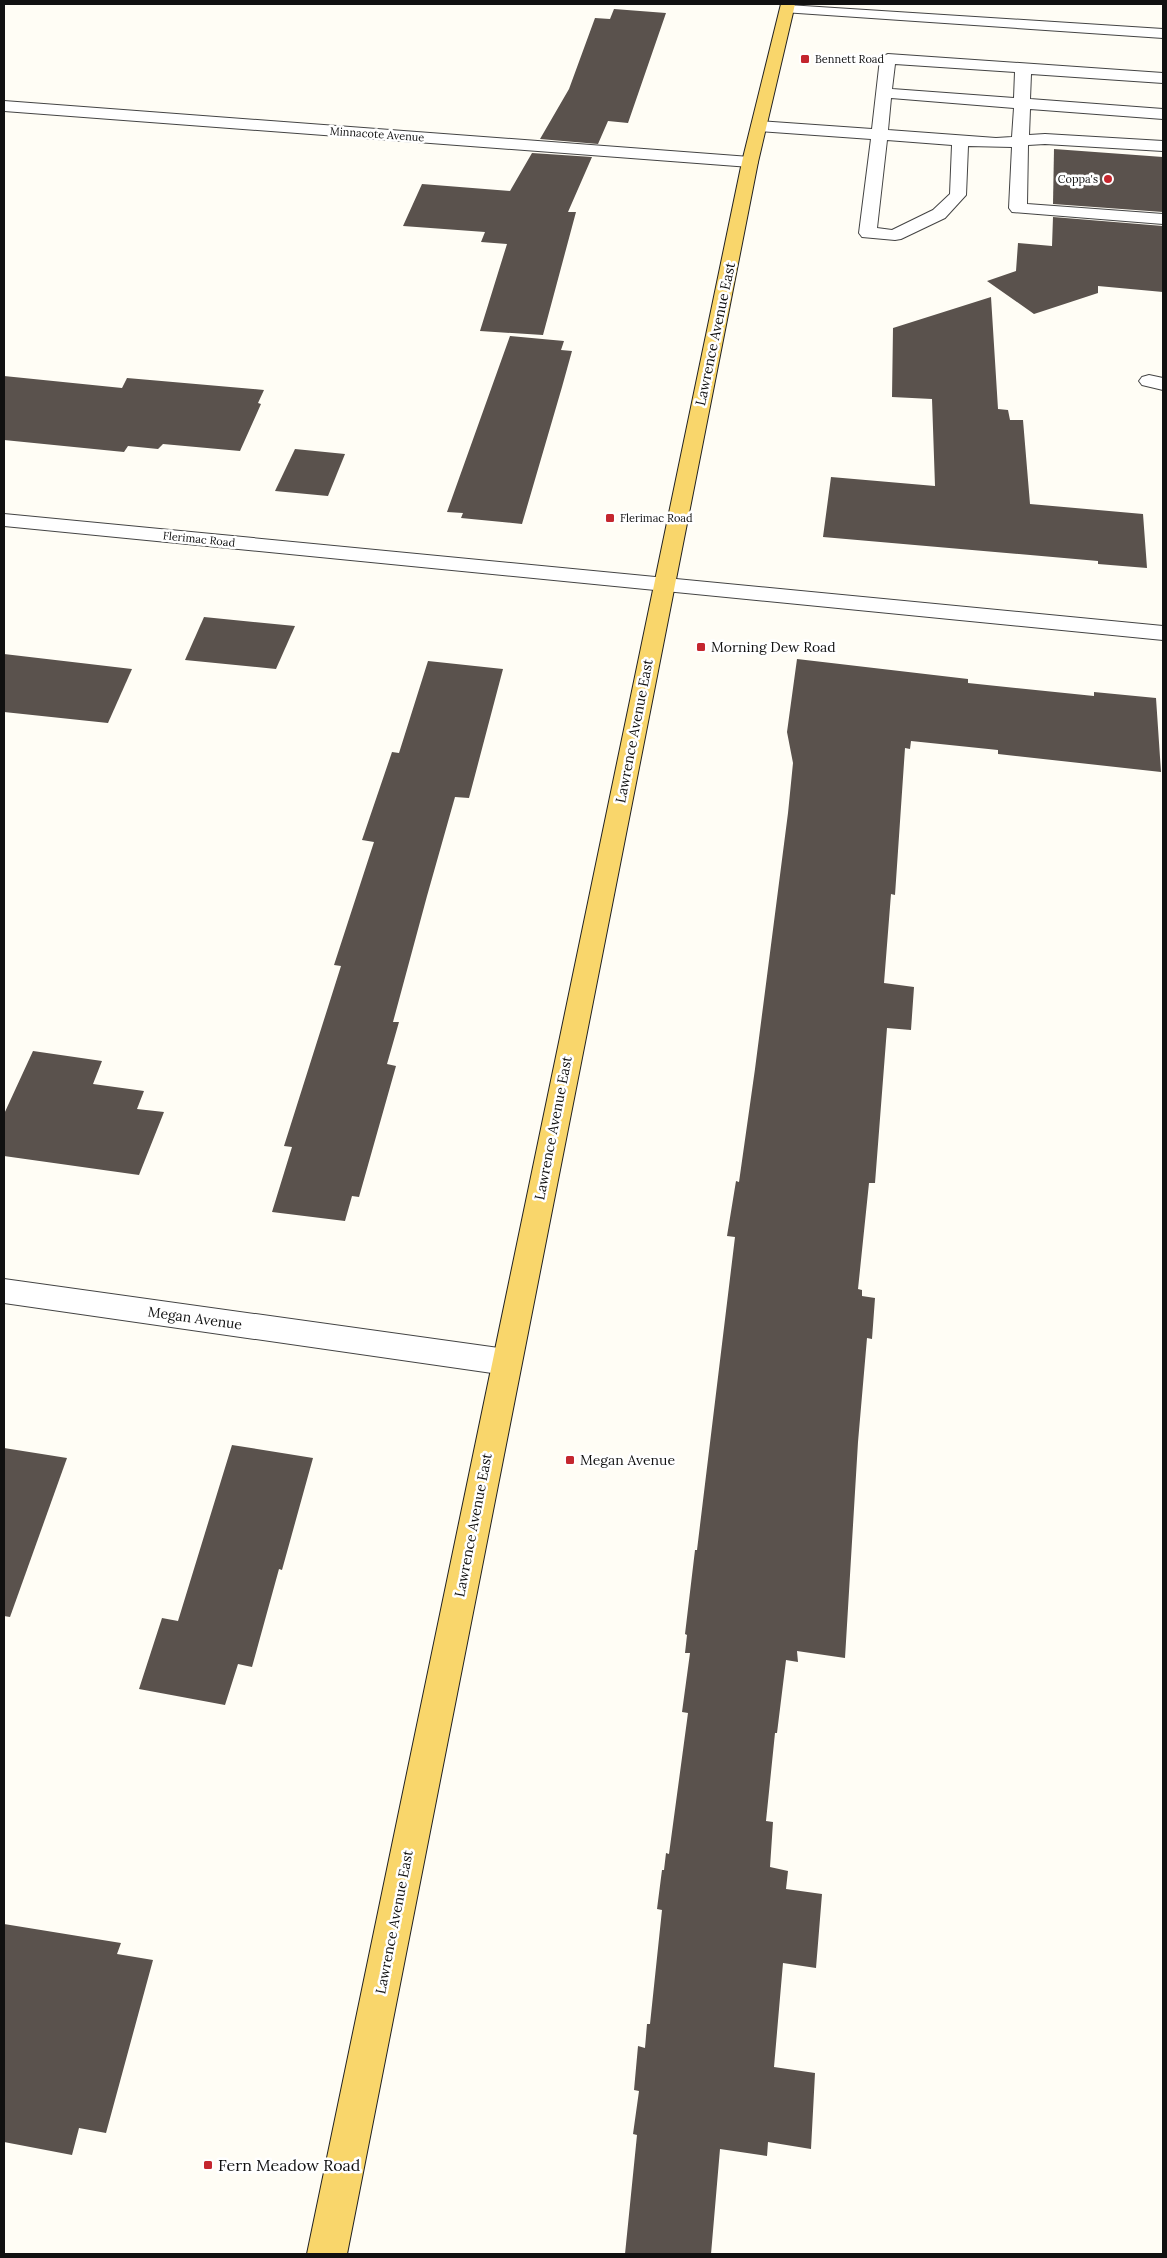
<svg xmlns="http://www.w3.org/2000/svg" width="1167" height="2258" font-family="Lora,serif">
  <rect width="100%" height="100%" fill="#fffdf5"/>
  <g fill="#5a524d">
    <polygon points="614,9 666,13 628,123 608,121 598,144 540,139 569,89 595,18 610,19"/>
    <polygon points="1054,149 1163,157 1163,212 1053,204"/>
    <polygon points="532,153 592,157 568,212 576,212 543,335 480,331 507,244 481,242 485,232 403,226 422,184 510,191"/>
    <polygon points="1053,217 1163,226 1163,292 1098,286 1098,293 1034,314 987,281 1016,271 1018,243 1052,246"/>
    <polygon points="991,297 998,409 1008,410 1010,420 1023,420 1030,504 1143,514 1147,568 1098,564 1098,561 823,537 831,477 935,486 932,399 892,397 893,328"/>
    <polygon points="510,336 564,341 561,350 572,351 562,387 522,524 461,518 463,513 447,512"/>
    <polygon points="4,376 122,388 127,378 264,390 258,403 261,404 240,451 163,444 158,449 128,446 124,452 4,440"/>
    <polygon points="295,449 345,454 328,496 275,491"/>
    <polygon points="204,617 295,626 276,669 185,660"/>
    <polygon points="4,654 132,669 108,723 4,712"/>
    <polygon points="797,659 968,679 968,683 1094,696 1094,692 1156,698 1161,772 998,754 998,750 911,741 910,749 905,748 895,895 891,894 884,983 914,987 911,1030 887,1028 875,1183 869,1183 858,1289 862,1290 862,1296 875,1298 872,1339 867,1338 858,1442 845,1658 797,1651 798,1662 786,1660 777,1733 775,1733 766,1821 773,1822 770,1867 788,1871 786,1889 822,1894 816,1968 783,1963 774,2067 815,2073 811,2149 768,2142 767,2156 720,2149 711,2254 625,2254 637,2135 633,2134 639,2091 634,2090 638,2046 645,2048 647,2024 650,2024 662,1910 657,1909 662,1870 664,1870 666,1853 669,1854 688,1713 682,1712 690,1653 685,1653 687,1635 685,1634 695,1550 697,1550 735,1237 727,1236 736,1181 739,1182 755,1069 788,813 793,763 787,732"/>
    <polygon points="428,661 503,669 469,798 455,797 427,896 393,1022 399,1022 387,1064 396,1066 359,1197 352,1196 345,1221 272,1212 292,1147 284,1146 341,966 334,965 374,842 362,840 392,752 399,753"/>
    <polygon points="33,1051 102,1061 93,1084 144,1091 137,1109 164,1112 139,1175 4,1156 4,1114"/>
    <polygon points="232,1445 313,1458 282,1570 279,1569 252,1667 238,1664 225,1705 139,1689 162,1618 178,1621"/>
    <polygon points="4,1448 67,1458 10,1617 4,1616"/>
    <polygon points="4,1924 121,1943 117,1954 153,1960 106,2133 79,2128 72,2155 4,2142"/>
  </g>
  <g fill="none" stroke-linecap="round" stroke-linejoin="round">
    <defs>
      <g id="minor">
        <polygon points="788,5 1163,29 1163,38 783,12 781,9 783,6"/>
        <path d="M 888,54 L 1163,73 L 1163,83 L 1031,74 L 1030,99 L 1163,109 L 1163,119 L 1030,109 L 1029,135 L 1045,134 L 1163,141 L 1163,151 L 1045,144 L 1028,145 L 1027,204 L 1163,214 L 1163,224 L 1012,212 L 1009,208 L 1012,147 L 968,146 L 966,195 L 945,218 L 901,239 L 895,240 L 862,237 L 859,233 L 871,139 L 759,131 L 753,129 L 751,126 L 753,123 L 759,121 L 872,129 L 880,59 L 883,56 ZM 895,64 L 1015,72 L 1014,98 L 892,89 ZM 891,98 L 1014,108 L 1012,137 L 996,138 L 888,130 ZM 887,140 L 952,145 L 950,194 L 933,210 L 892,230 L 877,228 Z"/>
        <polygon points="4,101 750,157 756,158 758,162 756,166 750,167 4,111"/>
        <polygon points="1149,375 1163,378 1163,390 1142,385 1139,381 1142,377"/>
        <polygon points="4,514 1163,626 1163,640 4,526"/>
        <polygon points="4,1279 506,1349 517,1353 521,1362 517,1371 506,1375 4,1303"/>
      </g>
      <polygon id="major" points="781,4 795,4 758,162 347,2254 307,2254 742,162"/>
    </defs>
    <use href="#minor" stroke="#444" stroke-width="2"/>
    <use href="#major" stroke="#222" stroke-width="2"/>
    <use href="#minor" fill="#fff" fill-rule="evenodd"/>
    <use href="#major" fill="#f9d66b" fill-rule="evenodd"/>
  </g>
  <g fill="#c4262e" stroke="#fff" stroke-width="2">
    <rect x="800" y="54" width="10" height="10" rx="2.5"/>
    <circle cx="1108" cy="179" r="5"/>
    <rect x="605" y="513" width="10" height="10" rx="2.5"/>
    <rect x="696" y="642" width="10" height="10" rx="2.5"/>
    <rect x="565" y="1455" width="10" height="10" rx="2.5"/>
    <rect x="203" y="2160" width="10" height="10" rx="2.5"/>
  </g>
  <g text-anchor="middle" stroke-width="5" stroke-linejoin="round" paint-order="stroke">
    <g font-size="11" fill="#111" stroke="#fff" text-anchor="start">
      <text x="815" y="63">Bennett Road</text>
      <text x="1098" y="183" text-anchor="end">Coppa's</text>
      <text x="620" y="522">Flerimac Road</text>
    </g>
    <g font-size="11" fill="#111" stroke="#fff">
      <text transform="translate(377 134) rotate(4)" y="4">Minnacote Avenue</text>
      <text transform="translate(199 539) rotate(6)" y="4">Flerimac Road</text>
    </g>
    <g font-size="14" fill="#111" stroke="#fff">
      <text transform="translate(715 334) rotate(-78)" y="5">Lawrence Avenue East</text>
      <text transform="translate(634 731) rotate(-79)" y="5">Lawrence Avenue East</text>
      <text transform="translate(553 1128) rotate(-79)" y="5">Lawrence Avenue East</text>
      <text transform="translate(195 1318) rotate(8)" y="5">Megan Avenue</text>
      <text transform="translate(473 1525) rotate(-79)" y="5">Lawrence Avenue East</text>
      <text transform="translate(394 1922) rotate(-79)" y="5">Lawrence Avenue East</text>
    </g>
    <g font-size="14" fill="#111" stroke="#fff" text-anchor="start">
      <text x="711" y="652">Morning Dew Road</text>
      <text x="580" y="1465">Megan Avenue</text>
    </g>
    <g font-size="16" fill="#111" stroke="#fff" text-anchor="start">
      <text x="218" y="2171">Fern Meadow Road</text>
    </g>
  </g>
  <rect width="1167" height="2258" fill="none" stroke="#111111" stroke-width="10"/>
</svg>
